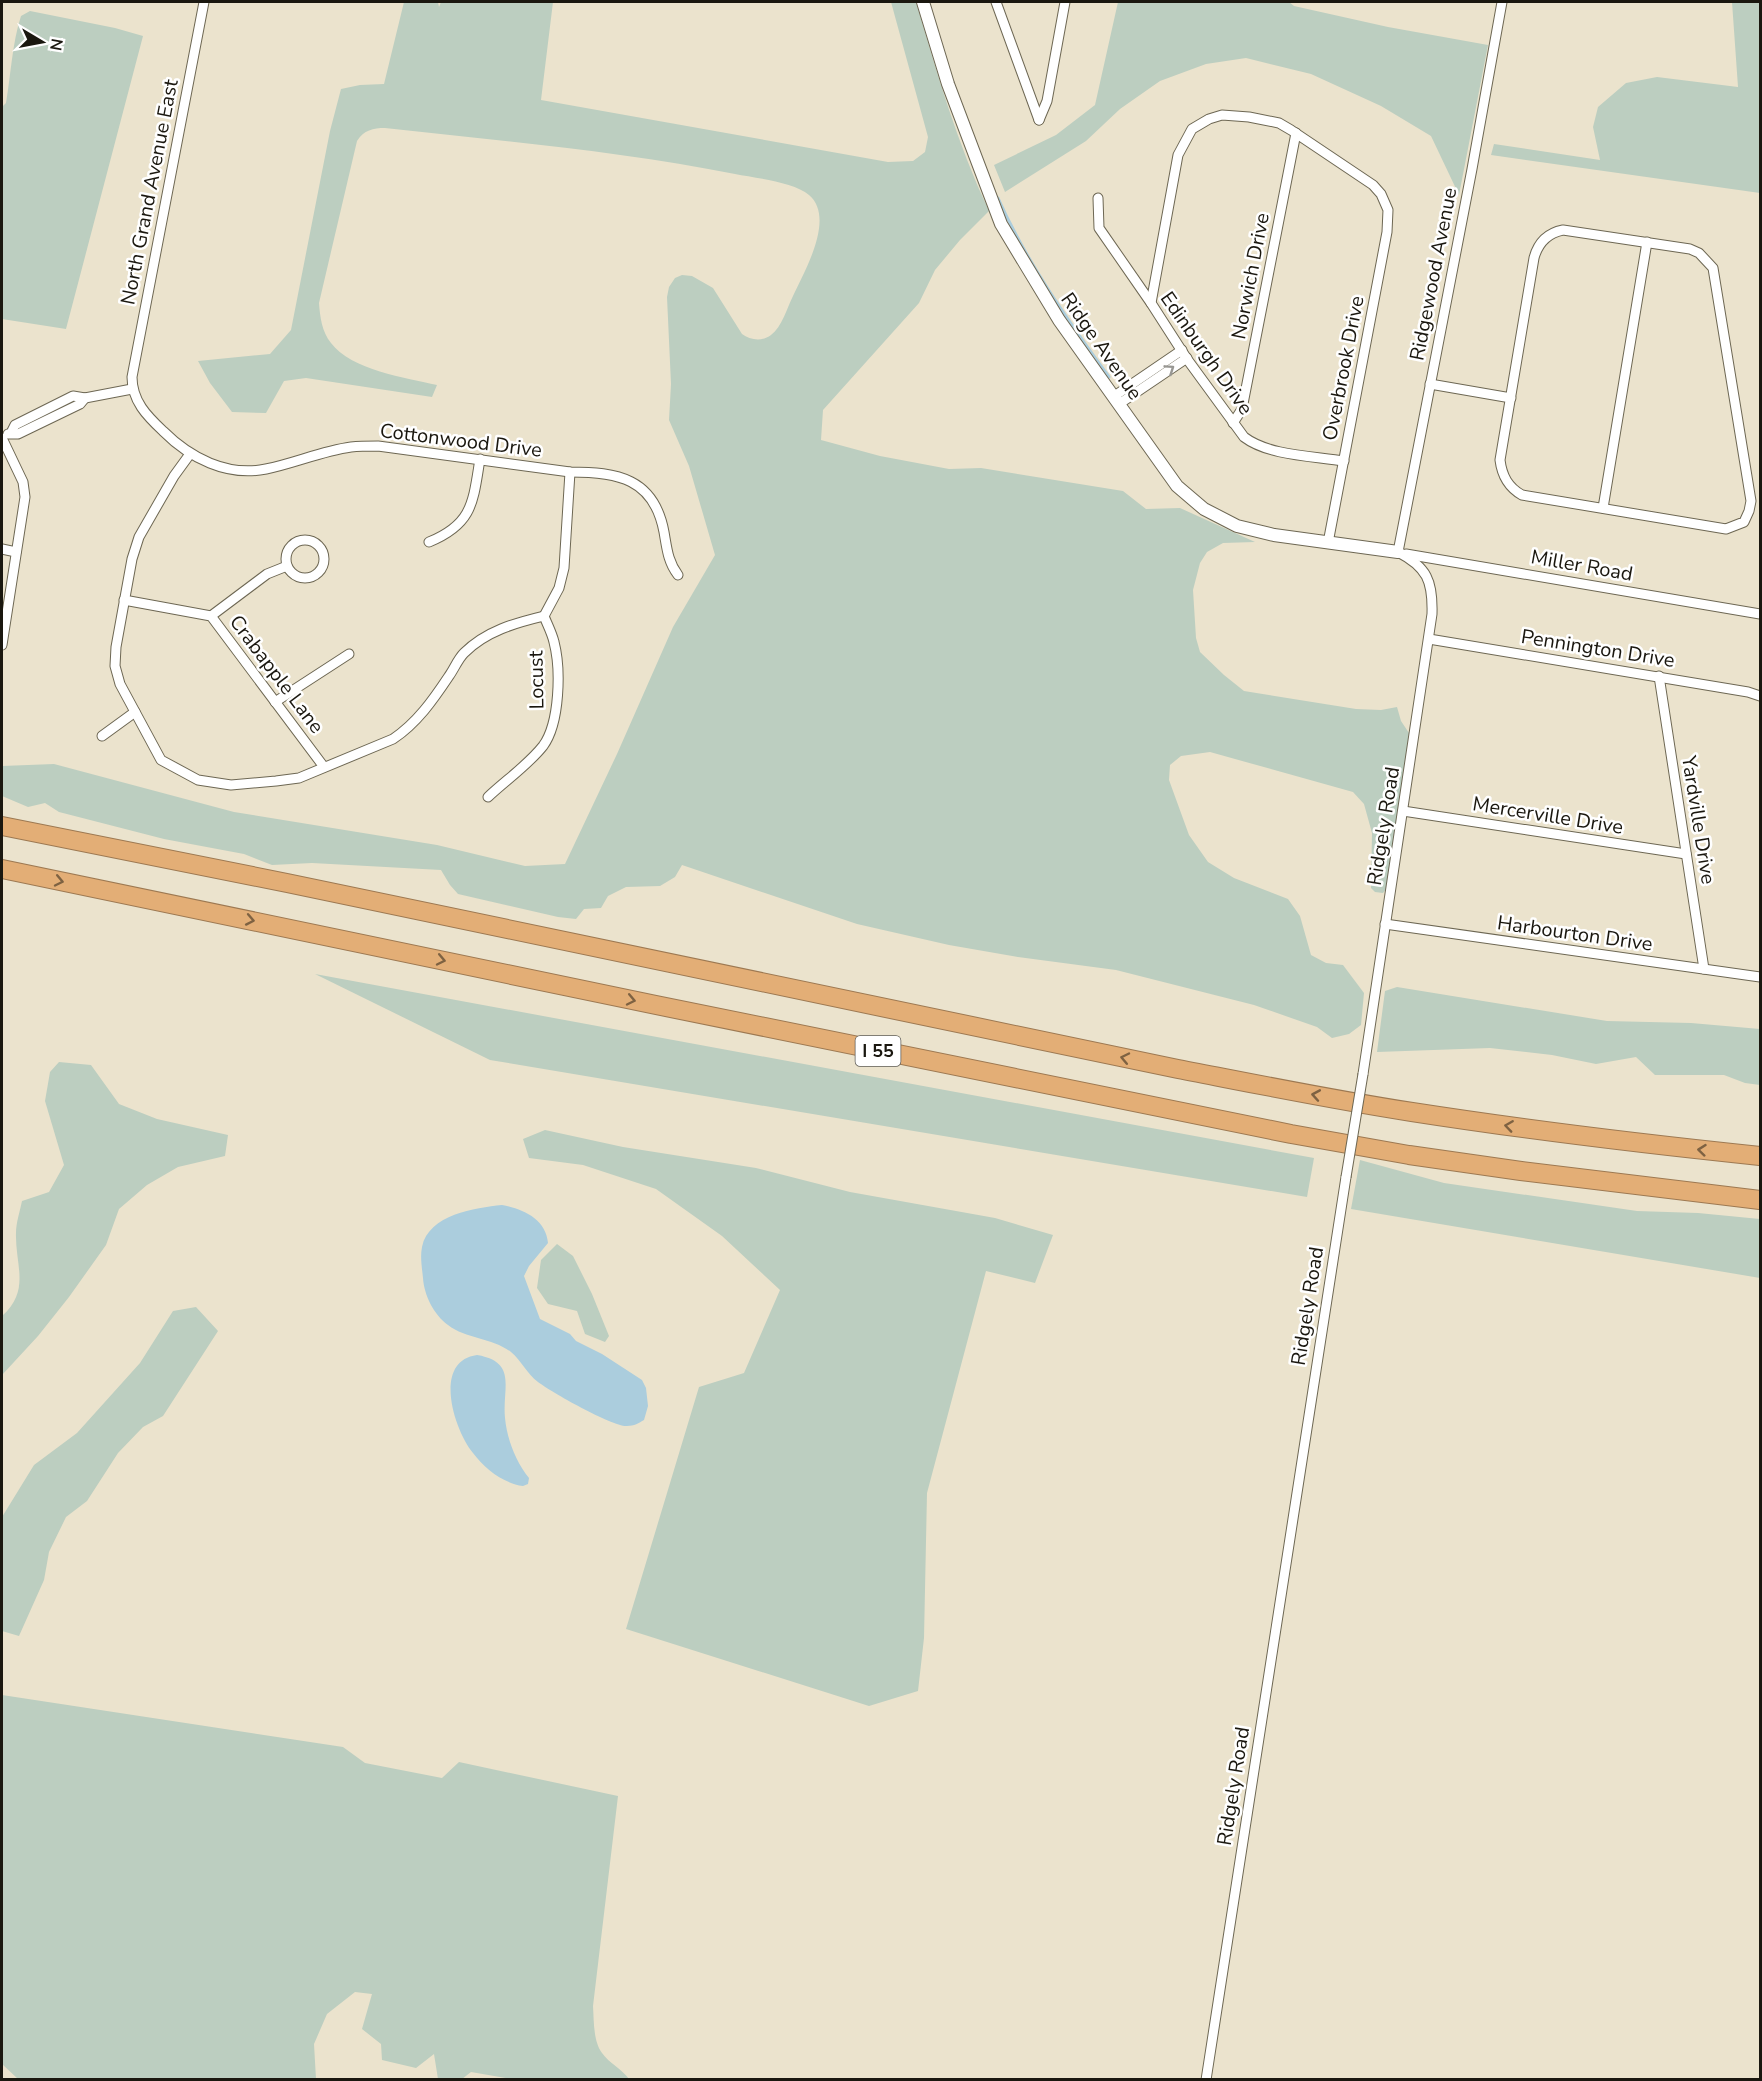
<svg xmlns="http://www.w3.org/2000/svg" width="1762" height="2081" font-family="'Nunito Sans',sans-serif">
  <rect width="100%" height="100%" fill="#ebe3cd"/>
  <g fill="#bccec0">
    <path d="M 404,2 L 438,2 L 439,7 L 441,2 L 553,2 L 541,100 L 888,162 L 913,161 L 925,152 L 928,137 L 891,2 L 916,2 C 937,73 957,143 989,211 L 960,240 L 935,270 L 919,303 L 823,410 L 821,440 L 880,456 L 949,469 L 981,468 L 1123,491 L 1146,509 L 1180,508 L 1255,542 L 1223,543 L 1207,552 L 1200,563 L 1193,590 L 1196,638 L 1200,652 L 1224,675 L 1244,691 L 1356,709 L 1381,710 L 1397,707 L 1401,721 L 1409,733 L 1388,887 L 1383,893 L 1375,892 L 1371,888 L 1372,833 L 1364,804 L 1353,792 L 1210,752 L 1181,756 L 1170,765 L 1169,780 L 1189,835 L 1208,862 L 1234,878 L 1288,899 L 1300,916 L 1311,955 L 1326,963 L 1343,965 L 1364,993 L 1361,1025 L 1349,1034 L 1332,1038 L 1317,1027 L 1254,1005 L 1116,970 L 1018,957 L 949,945 L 857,924 L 682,865 L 675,877 L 660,886 L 626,887 L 608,896 L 601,908 L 584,909 L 576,919 L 558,917 L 458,894 L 450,885 L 441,870 L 312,863 L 272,865 L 244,854 L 164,839 L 59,812 L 45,803 L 28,807 L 2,796 L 2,766 L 54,764 L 234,812 L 437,845 L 525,866 L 565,864 L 617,754 L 673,627 L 715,555 L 689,466 L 669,420 L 671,384 L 667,297 L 669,287 L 675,278 L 682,275 L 692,276 L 713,288 L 742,334 C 750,340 762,342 771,335 C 782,327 787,308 793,296 C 804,272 836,218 809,195 C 794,182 755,178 735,174 C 620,151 502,141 385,128 C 373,128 364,130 357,141 L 319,303 C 320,317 322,332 331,343 C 351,370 406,378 437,385 L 432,397 L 306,378 L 284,381 L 266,413 L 232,412 L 210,383 L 198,361 L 270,354 L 291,330 L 330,131 L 341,89 L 360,85 L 384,84 Z"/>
    <polygon points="1118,2 1289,2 1294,6 1388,27 1488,45 1459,195 1431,136 1381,106 1311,74 1246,58 1206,64 1160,81 1120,109 1086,141 1005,192 994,165 1056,135 1095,105"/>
    <polygon points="1732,2 1760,2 1760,193 1491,155 1494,144 1600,160 1593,127 1598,107 1626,83 1657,77 1738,87"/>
    <path d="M 30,11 L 115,28 L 143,36 L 66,329 L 2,319 L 2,107 L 6,103 C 11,74 12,44 21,16 Z"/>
    <polygon points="315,974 1314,1158 1307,1197 490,1060"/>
    <polygon points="1397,987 1607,1021 1691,1023 1760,1029 1760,1085 1745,1083 1724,1075 1655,1075 1636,1057 1596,1064 1552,1055 1490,1048 1377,1052 1385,991"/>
    <path d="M 59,1062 L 91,1065 L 119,1104 L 157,1119 L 228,1135 L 225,1156 L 178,1167 L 147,1185 L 119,1209 L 106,1245 L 69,1297 L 38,1336 L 2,1375 L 2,1316 C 31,1290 15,1265 16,1233 C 16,1223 20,1211 22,1201 L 49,1192 L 64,1165 L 45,1101 L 50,1072 Z"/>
    <polygon points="545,1130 623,1147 756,1168 850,1192 995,1218 1053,1235 1035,1283 986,1271 927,1493 924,1638 918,1691 869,1706 626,1629 699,1387 744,1373 780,1290 722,1236 656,1189 583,1165 529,1158 523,1139"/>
    <polygon points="1360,1160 1444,1183 1637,1211 1698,1213 1760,1219 1760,1278 1351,1209"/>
    <polygon points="557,1244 573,1256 592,1294 609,1336 605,1342 585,1334 577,1311 548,1304 537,1288 541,1260"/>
    <polygon points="196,1307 218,1331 163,1416 143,1427 118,1453 87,1501 66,1517 49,1552 44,1580 19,1636 2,1631 2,1517 34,1465 77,1433 140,1363 173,1311"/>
    <path d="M 2,1695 L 343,1747 L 365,1763 L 442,1778 L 459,1762 L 618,1796 L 593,2006 C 594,2020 593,2041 602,2053 C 609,2063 622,2069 629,2079 L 512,2079 L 471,2072 L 462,2079 L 438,2079 L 434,2054 L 416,2068 L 382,2060 L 381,2044 L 362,2029 L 372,1994 L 355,1992 L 327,2014 L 314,2044 L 316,2079 L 18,2079 L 2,2064 Z"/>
  </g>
  <g fill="#abcddd">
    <path d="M 502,1205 C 523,1209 546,1219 548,1243 L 529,1266 L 524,1276 L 540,1319 L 570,1334 L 576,1341 L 602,1354 L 642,1380 L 646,1388 L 648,1406 L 644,1420 C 639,1423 634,1426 627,1426 C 613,1427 551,1392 538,1382 C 527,1374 521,1360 511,1352 C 493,1338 466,1339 448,1325 C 434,1315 424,1295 423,1278 C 422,1268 420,1257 422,1247 C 429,1214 475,1208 502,1205 Z"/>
    <path d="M 477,1355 C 518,1362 502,1388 505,1418 C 507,1439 516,1462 529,1478 L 528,1484 L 523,1486 C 503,1483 485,1469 473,1453 C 454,1430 432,1361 477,1355 Z"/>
  </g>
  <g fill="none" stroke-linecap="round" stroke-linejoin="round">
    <path stroke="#abcddd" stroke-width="3" d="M 998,198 C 1026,261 1068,321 1109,377"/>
    <defs>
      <g id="minor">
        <path d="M 204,2 L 132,377 C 132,401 147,416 163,431 C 190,458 227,477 266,469 C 295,463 322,451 351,447 C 360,446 369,446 378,446 L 570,472 C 617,472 654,478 664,532 C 667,549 668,562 678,575"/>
        <polyline points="996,2 1039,120"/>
        <polyline points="1039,120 1047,101 1065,2"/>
        <path d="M 1098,198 L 1099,228 L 1151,303 L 1187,359 L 1244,437 C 1269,456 1314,456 1344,461"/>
        <path d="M 1563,230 L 1690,249 L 1699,253 L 1713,268 L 1751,501 L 1749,511 L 1744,522 L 1726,529 L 1522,495 C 1508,487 1502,476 1500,460 L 1534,258 C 1538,243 1548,233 1563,230 Z"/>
        <polyline points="1151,303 1178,155 1192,129 1209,119 1222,115 1249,117 1279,123 1291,130 1373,185 1381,194 1388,210 1387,232 1328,543"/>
        <polyline points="1430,384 1511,398"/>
        <polyline points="1113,397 1182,350"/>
        <polyline points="1119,404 1187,358"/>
        <polyline points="1233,423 1242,409 1296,133"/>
        <polyline points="11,433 15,425 73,396 85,398 132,389"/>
        <polyline points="8,434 18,434 80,404 85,398"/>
        <polyline points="2,438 23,482 25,497 2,645"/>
        <path d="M 190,454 L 174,476 L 139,537 L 132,559 L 116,647 L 115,666 L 120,684 L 161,760 L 198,780 L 231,785 L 276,781 L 299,778 L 393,739 C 417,723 433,700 449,676 C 454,669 458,659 464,653 C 486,631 515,623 544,616"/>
        <polyline points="1603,508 1647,242"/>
        <circle cx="305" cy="559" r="19"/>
        <path d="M 429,542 C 473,524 473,502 480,459"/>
        <polyline points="2,549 16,552"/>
        <polyline points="1398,552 1472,169 1502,2"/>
        <polyline points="1406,554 1760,614"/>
        <polyline points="124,600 211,616 324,767"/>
        <polyline points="211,616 267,574 287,566"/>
        <polyline points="1429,639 1748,692 1760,696"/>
        <polyline points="1659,676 1704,969"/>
        <polyline points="275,702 349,654"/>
        <polyline points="102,736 135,712"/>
        <path d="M 488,797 C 506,780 528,765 543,746 C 560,723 561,669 554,642 C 552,633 547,624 544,616 L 559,588 L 564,568 L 570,472"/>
        <polyline points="1403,811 1686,854"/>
        <polyline points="1385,924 1760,977"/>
        <path d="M 1363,1074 L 1432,614 C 1433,581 1427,567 1398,552"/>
        <polyline points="1206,2080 1346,1177"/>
      </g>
      <polyline id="tertiary" points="923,2 948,84 1001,224 1059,320 1177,486 1204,509 1237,526 1274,535 1398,552"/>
      <g id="motorway">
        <path d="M 2,826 L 287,883 L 1178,1069 C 1256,1084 1334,1100 1412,1112 C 1528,1130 1644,1144 1760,1156"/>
        <polyline points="2,869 656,1005 1291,1134 1409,1155 1521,1171 1760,1200"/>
      </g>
    </defs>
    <use href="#minor" stroke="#6d6753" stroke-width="11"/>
    <use href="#tertiary" stroke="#6d6753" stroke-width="14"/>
    <use href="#motorway" stroke="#9d7952" stroke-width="20"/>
    <use href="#minor" stroke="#fff" stroke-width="9"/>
    <use href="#tertiary" stroke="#fff" stroke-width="12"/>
    <use href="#motorway" stroke="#e3ae76" stroke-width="18"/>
    <defs>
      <polyline id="minor-bridge" points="1346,1177 1363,1074"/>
    </defs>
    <use href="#minor-bridge" stroke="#6d6753" stroke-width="11" stroke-linecap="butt"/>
    <use href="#minor-bridge" stroke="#fff" stroke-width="9"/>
  </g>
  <defs><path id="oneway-chevron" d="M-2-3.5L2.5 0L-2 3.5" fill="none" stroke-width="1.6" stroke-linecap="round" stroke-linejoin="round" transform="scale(1.5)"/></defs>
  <use stroke="#989793" href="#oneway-chevron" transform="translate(1170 369) rotate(-34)"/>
  <g stroke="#7e6242">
    <use href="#oneway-chevron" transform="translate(59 881) rotate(12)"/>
    <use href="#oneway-chevron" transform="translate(250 920) rotate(11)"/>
    <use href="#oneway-chevron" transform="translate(441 960) rotate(12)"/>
    <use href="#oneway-chevron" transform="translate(631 1000) rotate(12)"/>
    <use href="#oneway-chevron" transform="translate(1125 1058) rotate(-168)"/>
    <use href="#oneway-chevron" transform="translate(1316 1095) rotate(-170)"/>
    <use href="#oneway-chevron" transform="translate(1509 1126) rotate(-172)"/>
    <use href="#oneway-chevron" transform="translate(1702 1150) rotate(-174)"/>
  </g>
  <g text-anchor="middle" stroke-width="5" stroke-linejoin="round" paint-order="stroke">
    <rect fill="#fff" stroke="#5f5d57" stroke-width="1.5" x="855.5" y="1036" width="45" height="30" rx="4.5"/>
    <g font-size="18" font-weight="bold" fill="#1a170f">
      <text x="878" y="1057">I 55</text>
    </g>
    <g font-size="20" fill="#1a170f" stroke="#fff">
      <text transform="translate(149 192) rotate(-79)" y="7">North Grand Avenue East</text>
      <text transform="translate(1433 274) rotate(-79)" y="7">Ridgewood Avenue</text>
      <text transform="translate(1250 276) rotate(-79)" y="7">Norwich Drive</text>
      <text transform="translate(1102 346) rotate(55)" y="7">Ridge Avenue</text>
      <text transform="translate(1207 353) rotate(55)" y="7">Edinburgh Drive</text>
      <text transform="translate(1343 368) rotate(-79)" y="7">Overbrook Drive</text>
      <text transform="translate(461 440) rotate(7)" y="7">Cottonwood Drive</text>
      <text transform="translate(1582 565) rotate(10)" y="7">Miller Road</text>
      <text transform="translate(1598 648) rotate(9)" y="7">Pennington Drive</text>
      <text transform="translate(277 674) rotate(53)" y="7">Crabapple Lane</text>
      <text transform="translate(536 680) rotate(-91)" y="7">Locust</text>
      <text transform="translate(1548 815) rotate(9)" y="7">Mercerville Drive</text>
      <text transform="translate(1699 820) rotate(81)" y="7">Yardville Drive</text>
      <text transform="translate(1383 826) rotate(-81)" y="7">Ridgely Road</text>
      <text transform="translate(1575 933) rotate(8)" y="7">Harbourton Drive</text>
      <text transform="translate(1307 1306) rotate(-81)" y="7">Ridgely Road</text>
      <text transform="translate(1233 1786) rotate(-81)" y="7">Ridgely Road</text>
    </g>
  </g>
  <rect width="1762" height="2081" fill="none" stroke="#1a170f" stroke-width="6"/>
  <g transform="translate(42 42) rotate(100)" stroke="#ffffff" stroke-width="4.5" paint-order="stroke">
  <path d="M0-4.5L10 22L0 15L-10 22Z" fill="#1a170f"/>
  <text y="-9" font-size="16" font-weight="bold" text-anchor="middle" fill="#1a170f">N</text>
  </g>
</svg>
